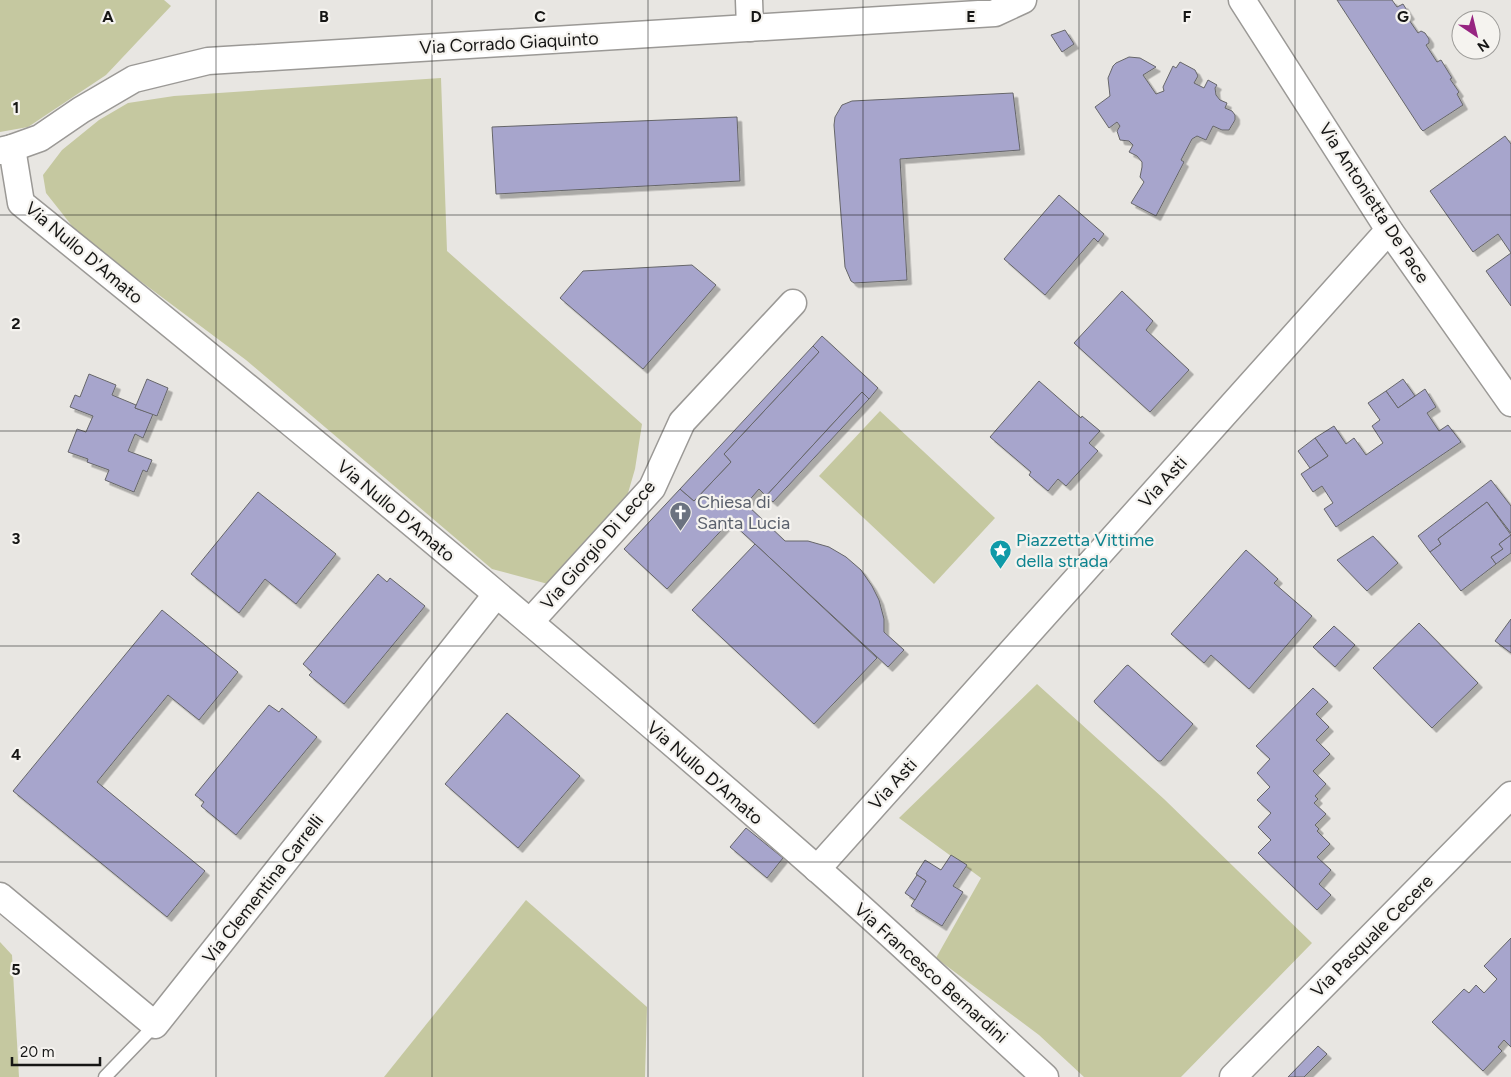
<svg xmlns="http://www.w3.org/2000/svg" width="1511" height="1077" font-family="Figtree,sans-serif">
  <defs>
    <filter id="shadow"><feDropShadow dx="4.5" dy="4.5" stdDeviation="0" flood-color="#0004"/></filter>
  </defs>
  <rect width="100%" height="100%" fill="#e8e6e2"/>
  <g fill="#c5c8a0">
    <polygon points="0,0 164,0 171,6 106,75 28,127 0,132"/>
    <polygon points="441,78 447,251 642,424 635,469 626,500 548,584 492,569 246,360 80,236 46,193 43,175 62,150 99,120 128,103 174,96"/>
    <polygon points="880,411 995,518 934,584 819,476"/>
    <polygon points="1037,684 1164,799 1312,943 1181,1077 1084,1077 1039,1035 936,958 981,878 899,818"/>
    <polygon points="526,900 647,1007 645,1077 384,1077"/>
    <polygon points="0,942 12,955 19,1077 0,1077"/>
  </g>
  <g fill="#a7a5cc" stroke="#666669" filter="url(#shadow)">
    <polygon points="1337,0 1392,0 1397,7 1403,4 1410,15 1407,17 1418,33 1421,31 1425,33 1429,39 1429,43 1426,45 1437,62 1441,60 1452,78 1450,79 1459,92 1457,94 1463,105 1423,131 1421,129"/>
    <polygon points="1065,30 1074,44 1062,52 1051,35"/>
    <polygon points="1129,57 1140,58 1156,67 1143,75 1156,94 1164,91 1163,87 1173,66 1176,68 1180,62 1195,70 1198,76 1194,83 1204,88 1208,80 1217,85 1215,88 1216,95 1220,100 1227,103 1225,108 1232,111 1235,115 1235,120 1229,130 1222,130 1213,126 1206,140 1197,136 1192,139 1181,160 1184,162 1156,216 1131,203 1144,182 1140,177 1142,167 1142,162 1137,156 1129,152 1133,145 1129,141 1120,140 1117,131 1120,126 1117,122 1109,128 1095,107 1110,96 1108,78 1113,66 1116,63"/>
    <polygon points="1013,93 1020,150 900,159 907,280 854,283 851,281 845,267 834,125 835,117 842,105 852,101"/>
    <polygon points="737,117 740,181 496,194 492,127"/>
    <polygon points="1505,136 1511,144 1511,306 1486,271 1511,253 1498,234 1473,252 1430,191"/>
    <polygon points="1059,195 1104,234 1098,242 1094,238 1045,295 1004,259"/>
    <polygon points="692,265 716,285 643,369 560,298 583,271"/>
    <polygon points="1122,291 1153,321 1146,330 1189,370 1150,412 1074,343"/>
    <polygon points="822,336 878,388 869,399 862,392 766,496 759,489 746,504 785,541 808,541 829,547 846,557 861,570 872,586 879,600 884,619 884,632 904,650 888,667 730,521 667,589 624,549 680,489 694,501 731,462 724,454 819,352 813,346"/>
    <polygon points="813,346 819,352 724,454 731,462 694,501 680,489"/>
    <polygon points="89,374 116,385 112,395 136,405 135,408 153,414 143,438 135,434 128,451 152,460 147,472 143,470 134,492 105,480 109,470 87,462 88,459 68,452 77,429 86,432 93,416 70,407 75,395 80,397"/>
    <polygon points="147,379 168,388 157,416 135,408"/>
    <polygon points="1403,379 1415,396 1398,408 1386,391"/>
    <polygon points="1039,381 1081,418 1082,416 1100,431 1089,443 1098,451 1066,486 1058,479 1048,491 1029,475 1031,472 990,437"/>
    <polygon points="1425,389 1436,407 1427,413 1439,431 1448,425 1461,442 1336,527 1324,509 1333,503 1322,486 1313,492 1301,474 1328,456 1315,438 1334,426 1346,444 1354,438 1366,455 1383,443 1372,426 1380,420 1368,403 1386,391 1398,408"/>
    <polygon points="862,392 869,399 773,502 766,496"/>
    <polygon points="1315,438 1328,456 1310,468 1298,451"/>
    <polygon points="1491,480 1511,506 1511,533 1487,502 1438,539 1441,544 1430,552 1418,536"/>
    <polygon points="258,492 336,554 296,604 265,579 239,613 191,574"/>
    <polygon points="1487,502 1511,535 1499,544 1503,549 1491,557 1496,564 1461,591 1430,552 1441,544 1438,539"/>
    <polygon points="1511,535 1511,553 1496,564 1491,557 1503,549 1499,544"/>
    <polygon points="1373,536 1398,563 1367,591 1337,560"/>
    <polygon points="755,544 877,658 814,724 692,610"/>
    <polygon points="1246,550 1278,579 1274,583 1312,616 1249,689 1211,655 1204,663 1171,634"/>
    <polygon points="378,574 387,582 390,578 425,606 344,704 309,675 312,672 303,664"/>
    <polygon points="162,610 238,672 199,720 168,695 97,782 205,871 167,917 13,791"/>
    <polygon points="1511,619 1511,653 1495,641"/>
    <polygon points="1419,623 1478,683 1432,728 1373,668"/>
    <polygon points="1334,626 1355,645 1335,667 1313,647"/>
    <polygon points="1128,665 1193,724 1161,761 1158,761 1095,703 1094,701 1126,666"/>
    <polygon points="1313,688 1328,702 1316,714 1329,727 1316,740 1330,754 1313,771 1326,784 1315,796 1318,799 1314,803 1326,814 1315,825 1319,829 1317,831 1330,844 1317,857 1331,870 1319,884 1331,895 1317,910 1258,853 1271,840 1258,827 1271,813 1257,800 1270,787 1257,773 1270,759 1256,746"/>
    <polygon points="269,705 279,712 282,708 317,737 236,835 201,806 204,802 195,795"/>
    <polygon points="507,713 580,776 518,848 445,784"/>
    <polygon points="746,828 783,858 767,878 730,847"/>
    <polygon points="951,855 967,865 953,886 963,892 942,926 911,906 926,881 916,874 925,860 941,870"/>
    <polygon points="917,875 926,881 915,900 905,893"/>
    <polygon points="1511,938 1511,1047 1504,1040 1498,1047 1502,1051 1483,1071 1432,1022 1464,989 1469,993 1476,985 1484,993 1497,979 1484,966"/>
    <polygon points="1318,1046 1327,1054 1304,1077 1288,1077"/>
  </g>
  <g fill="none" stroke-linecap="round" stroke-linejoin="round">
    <defs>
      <polyline id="service" points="105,1077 155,1025"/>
      <g id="minor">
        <polyline points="749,0 750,28"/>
        <polyline points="1242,0 1389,230 1511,403"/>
        <polyline points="12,148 40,138 81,110 134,79 208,61 995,13 1023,0"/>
        <path d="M 0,151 L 12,148 L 21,203 C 290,420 556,640 815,867 C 893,935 968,1007 1045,1077"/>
        <polyline points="530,622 652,488 682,422 793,303"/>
        <polyline points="817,869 1389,230"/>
        <polyline points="0,896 155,1025 496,595"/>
        <polyline points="1233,1077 1511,795"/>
      </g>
    </defs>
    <use href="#service" stroke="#9b9996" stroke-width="15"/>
    <use href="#minor" stroke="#9b9996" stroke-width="29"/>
    <use href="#service" stroke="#fff" stroke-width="12"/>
    <use href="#minor" stroke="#fff" stroke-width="26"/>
  </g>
  <path fill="none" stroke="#161615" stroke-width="1" stroke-opacity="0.55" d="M 216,0 L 216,1077M 432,0 L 432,1077M 648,0 L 648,1077M 863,0 L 863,1077M 1079,0 L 1079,1077M 1295,0 L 1295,1077M 0,215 L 1511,215M 0,431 L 1511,431M 0,646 L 1511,646M 0,862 L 1511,862"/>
  <defs>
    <symbol id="church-pin" viewBox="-11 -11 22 30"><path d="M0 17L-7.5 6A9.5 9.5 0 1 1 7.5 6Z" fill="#6b7280" stroke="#f5f3ef"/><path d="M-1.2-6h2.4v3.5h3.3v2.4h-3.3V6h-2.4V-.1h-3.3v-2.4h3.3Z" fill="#fff"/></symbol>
    <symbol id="sight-pin" viewBox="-11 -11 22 30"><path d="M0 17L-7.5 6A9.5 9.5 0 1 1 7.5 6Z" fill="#0f9aa8" stroke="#f5f3ef"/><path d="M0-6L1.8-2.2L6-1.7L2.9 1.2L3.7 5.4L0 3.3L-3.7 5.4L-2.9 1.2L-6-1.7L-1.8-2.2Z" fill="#fff"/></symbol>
  </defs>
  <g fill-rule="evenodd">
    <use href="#church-pin" x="668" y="500" width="25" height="34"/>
    <use href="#sight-pin" x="988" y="538" width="25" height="34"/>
  </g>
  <g text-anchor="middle" stroke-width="4.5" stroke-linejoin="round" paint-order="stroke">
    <g font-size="18" fill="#161615" stroke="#f5f3ef">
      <text transform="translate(509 43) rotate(-3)" y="6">Via Corrado Giaquinto</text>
      <text transform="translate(1374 203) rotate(57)" y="6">Via Antonietta De Pace</text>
      <text transform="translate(84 253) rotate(40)" y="6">Via Nullo D'Amato</text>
      <text transform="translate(1163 482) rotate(-48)" y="6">Via Asti</text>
      <text transform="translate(396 511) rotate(40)" y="6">Via Nullo D'Amato</text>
      <text transform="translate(598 545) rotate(-49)" y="6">Via Giorgio Di Lecce</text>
      <text transform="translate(705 773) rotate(41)" y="6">Via Nullo D'Amato</text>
      <text transform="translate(893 784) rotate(-48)" y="6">Via Asti</text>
      <text transform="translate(263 889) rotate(-52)" y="6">Via Clementina Carrelli</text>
      <text transform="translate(1372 936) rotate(-45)" y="6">Via Pasquale Cecere</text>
      <text transform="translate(931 973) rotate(42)" y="6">Via Francesco Bernardini</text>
    </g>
    <g font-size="18" fill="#5b616d" stroke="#f5f3ef" text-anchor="start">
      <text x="697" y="508">Chiesa di<tspan x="697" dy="21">Santa Lucia</tspan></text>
    </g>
    <g font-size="18" fill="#0d838f" stroke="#f5f3ef" text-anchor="start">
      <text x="1016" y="546">Piazzetta Vittime<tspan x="1016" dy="21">della strada</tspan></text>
    </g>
  </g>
  <g font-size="16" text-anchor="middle" font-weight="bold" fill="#161615" stroke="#f5f3ef" stroke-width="4.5" stroke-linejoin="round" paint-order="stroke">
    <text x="108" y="22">A</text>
    <text x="324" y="22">B</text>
    <text x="540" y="22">C</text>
    <text x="756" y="22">D</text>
    <text x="971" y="22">E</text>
    <text x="1187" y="22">F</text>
    <text x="1403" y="22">G</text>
    <text x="16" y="113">1</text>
    <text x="16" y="329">2</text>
    <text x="16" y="544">3</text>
    <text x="16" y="760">4</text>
    <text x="16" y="975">5</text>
  </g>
  <g transform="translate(1476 35) rotate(145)"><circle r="24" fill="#f5f3ef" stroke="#9c9b98"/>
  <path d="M0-4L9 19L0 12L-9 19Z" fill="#972481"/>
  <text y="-8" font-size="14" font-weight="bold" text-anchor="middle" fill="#161615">N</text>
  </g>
  <path d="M12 1057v8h88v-8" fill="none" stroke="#161615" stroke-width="2.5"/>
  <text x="20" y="1057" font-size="15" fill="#161615" stroke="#f5f3ef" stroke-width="4" paint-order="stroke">20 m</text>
</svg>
